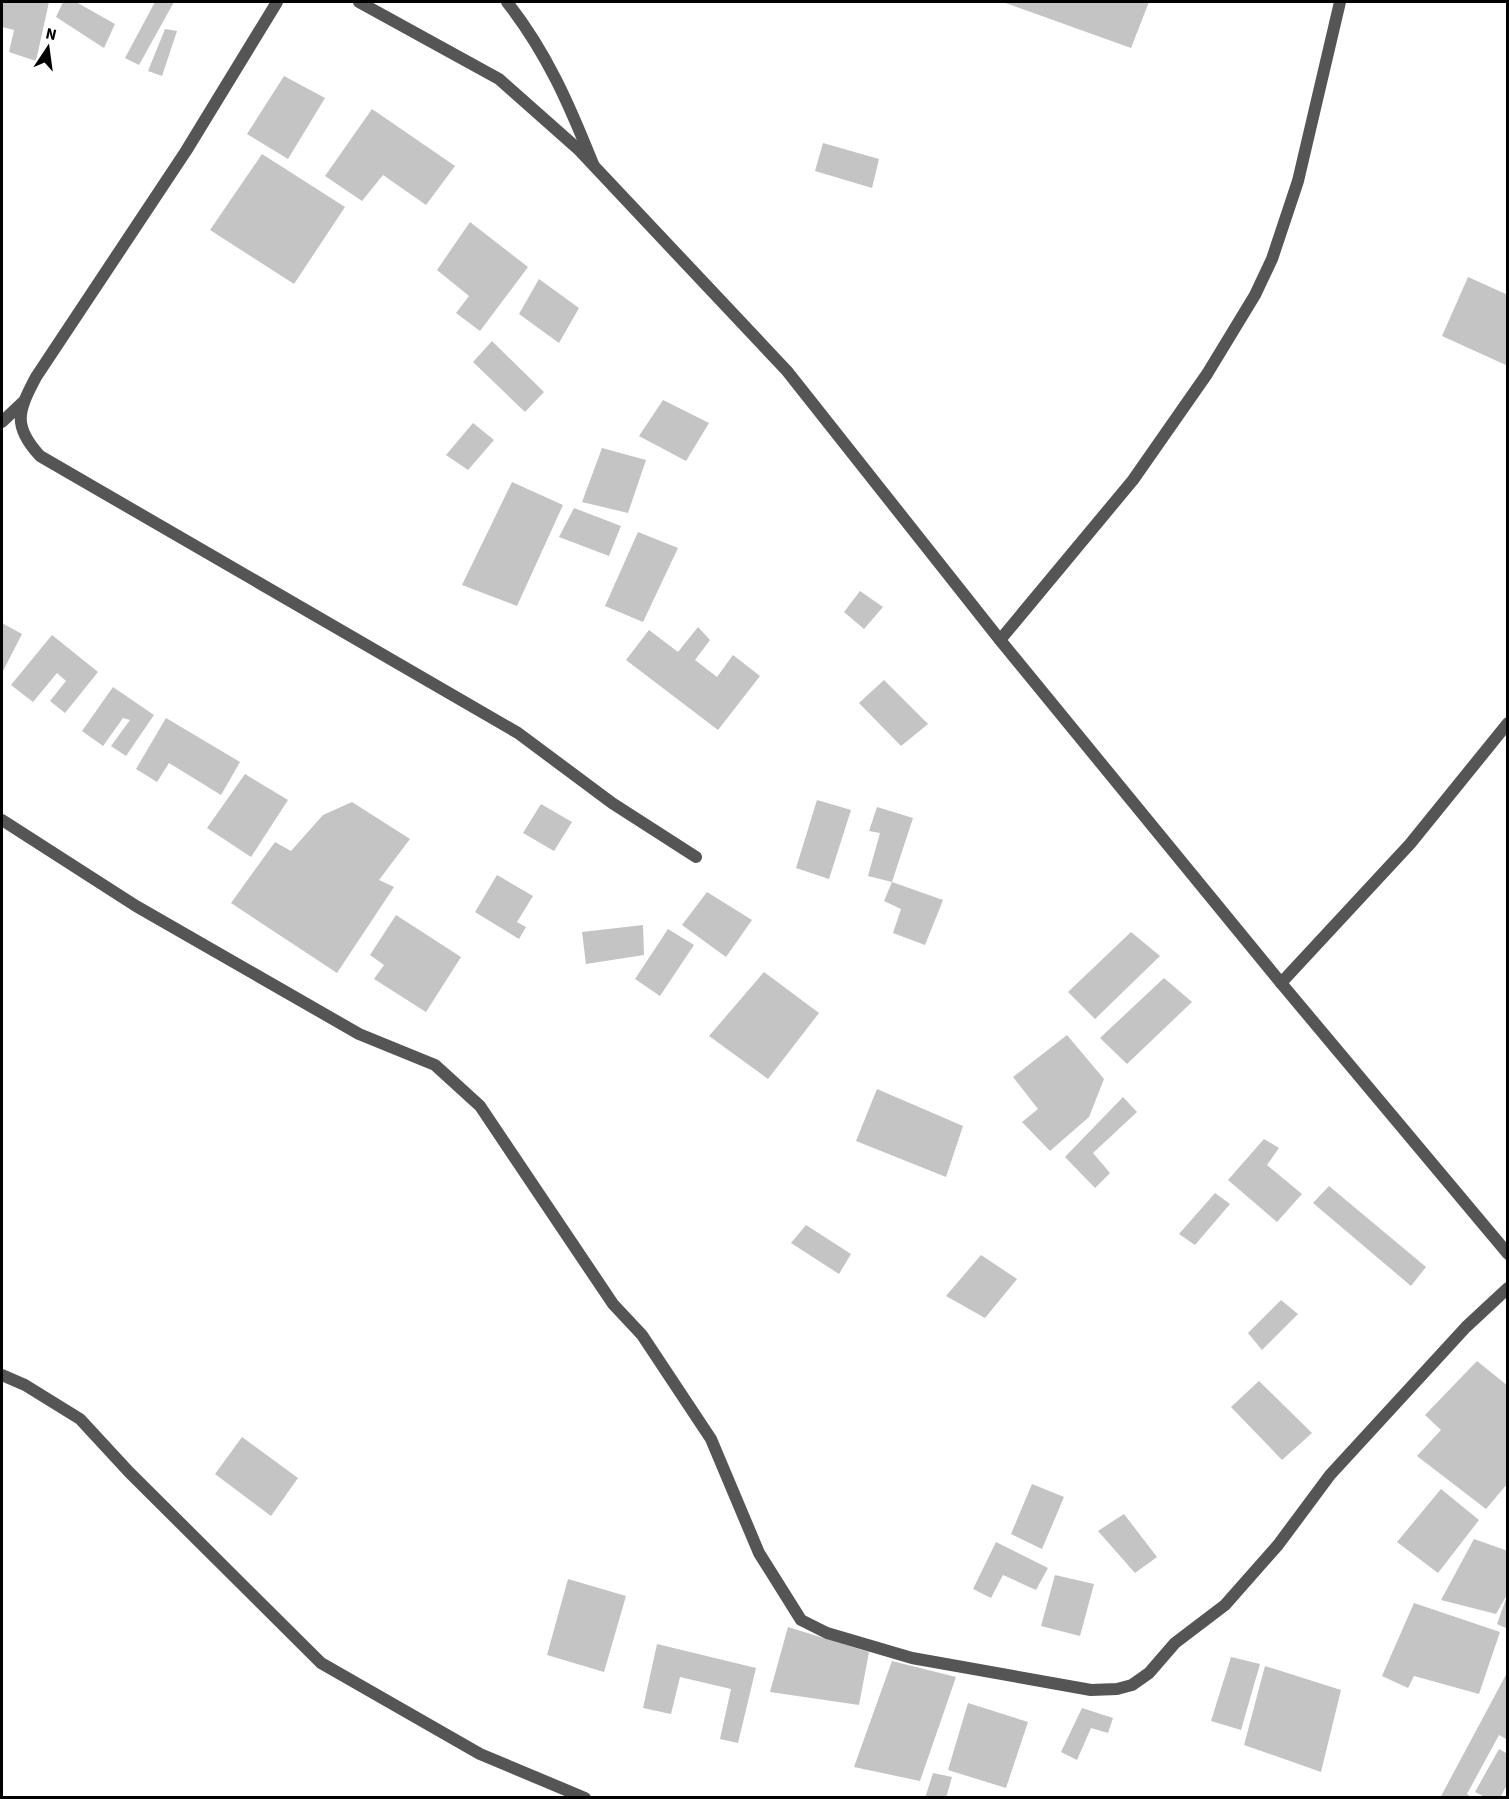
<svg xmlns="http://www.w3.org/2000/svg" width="1509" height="1799" font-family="'Source Sans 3',sans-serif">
  <rect width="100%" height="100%" fill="#fff"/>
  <g fill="#c4c4c4">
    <polygon points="2,2 49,2 36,61 9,52 14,30 2,27"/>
    <polygon points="63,2 76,2 115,24 104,48 56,17"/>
    <polygon points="155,2 174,2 139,65 125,58"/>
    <polygon points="1003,2 1149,2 1131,48"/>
    <polygon points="165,29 177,31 162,76 148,71"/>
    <polygon points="284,76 325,98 288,159 247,134"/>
    <polygon points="372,109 455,166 426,205 383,175 362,201 325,176"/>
    <polygon points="823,143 879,159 872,188 815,171"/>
    <polygon points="262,154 345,207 294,284 210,230"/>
    <polygon points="470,222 528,267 480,331 456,313 469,296 437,270"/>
    <polygon points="1468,277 1508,295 1508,366 1442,336"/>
    <polygon points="539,279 579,308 559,343 519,314"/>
    <polygon points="492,341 544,392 525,412 473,362"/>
    <polygon points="663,400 709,423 686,461 639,436"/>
    <polygon points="473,423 494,440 468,470 446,455"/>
    <polygon points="602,448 646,460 628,513 582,502"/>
    <polygon points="512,482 563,505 517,606 462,585"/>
    <polygon points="574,508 621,526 609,556 559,537"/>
    <polygon points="638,532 678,548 643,622 605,606"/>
    <polygon points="860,591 883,607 864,629 844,612"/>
    <polygon points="2,623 22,634 2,673"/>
    <polygon points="698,627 710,640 695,660 717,677 733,655 760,676 718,730 626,660 649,630 678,652"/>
    <polygon points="52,635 98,672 65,713 50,701 66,681 57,673 33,702 11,685"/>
    <polygon points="884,680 928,724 901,746 859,703"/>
    <polygon points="113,687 154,715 126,756 111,746 130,720 123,718 103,746 82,731"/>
    <polygon points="166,718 240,762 221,795 169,763 157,782 136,769"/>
    <polygon points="245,774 288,800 251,857 207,828"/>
    <polygon points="817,800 851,810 829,879 796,868"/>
    <polygon points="352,802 410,839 379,880 394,887 337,973 231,903 275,842 291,851 323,815"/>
    <polygon points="541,804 572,822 554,851 523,833"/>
    <polygon points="877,807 913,818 892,882 868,876 880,833 869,831"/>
    <polygon points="497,875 533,896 517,922 526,927 519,939 475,912"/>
    <polygon points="892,882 943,900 925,945 893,933 901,909 884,901"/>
    <polygon points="707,892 752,920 726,957 682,925"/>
    <polygon points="396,915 461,957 426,1012 374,979 384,965 370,955"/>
    <polygon points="643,925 644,955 586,964 582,932"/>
    <polygon points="668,929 694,945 660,996 635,979"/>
    <polygon points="1131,932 1160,956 1095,1019 1068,992"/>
    <polygon points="764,972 819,1013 768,1079 709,1036"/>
    <polygon points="1164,978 1192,1002 1127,1064 1100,1038"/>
    <polygon points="1067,1035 1104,1079 1089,1117 1050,1151 1022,1122 1038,1109 1013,1077"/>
    <polygon points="877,1089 963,1126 946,1177 856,1141"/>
    <polygon points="1123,1097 1137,1112 1093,1153 1110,1173 1095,1188 1065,1157"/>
    <polygon points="1264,1139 1279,1148 1267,1165 1302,1194 1277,1222 1228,1180"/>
    <polygon points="1329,1186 1426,1267 1411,1286 1313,1203"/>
    <polygon points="1215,1193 1230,1204 1195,1245 1179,1234"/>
    <polygon points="806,1225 851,1254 839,1274 791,1243"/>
    <polygon points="981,1255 1017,1279 985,1318 946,1296"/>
    <polygon points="1281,1300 1298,1314 1262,1350 1248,1333"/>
    <polygon points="1477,1361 1508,1386 1508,1483 1486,1509 1417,1456 1441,1430 1425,1415"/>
    <polygon points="1259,1381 1312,1433 1282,1460 1231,1407"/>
    <polygon points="242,1437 298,1478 271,1516 215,1474"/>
    <polygon points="1032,1484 1064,1497 1042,1549 1011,1534"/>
    <polygon points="1441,1489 1479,1520 1438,1573 1397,1542"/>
    <polygon points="1124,1514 1157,1557 1135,1573 1098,1531"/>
    <polygon points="1474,1539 1508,1551 1508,1593 1496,1614 1441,1600"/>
    <polygon points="996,1542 1048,1568 1036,1590 1003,1575 991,1598 973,1589"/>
    <polygon points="1055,1575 1094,1584 1080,1636 1041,1626"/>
    <polygon points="568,1579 626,1596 604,1672 547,1655"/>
    <polygon points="1507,1596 1508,1596 1508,1629 1497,1624"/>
    <polygon points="1414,1603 1500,1632 1479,1694 1414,1676 1408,1688 1382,1676"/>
    <polygon points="788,1627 869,1652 859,1705 770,1692"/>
    <polygon points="657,1644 756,1668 738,1743 720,1739 731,1689 680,1677 671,1714 643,1708"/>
    <polygon points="1231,1657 1260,1664 1241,1730 1211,1721"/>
    <polygon points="892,1661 956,1677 920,1781 854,1767"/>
    <polygon points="1265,1666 1341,1690 1321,1772 1244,1745"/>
    <polygon points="1508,1671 1508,1740 1499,1735 1467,1794 1472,1798 1440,1798"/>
    <polygon points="968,1703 1028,1722 1006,1788 948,1770"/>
    <polygon points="1082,1708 1113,1718 1108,1733 1091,1728 1077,1760 1061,1752"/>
    <polygon points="1499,1749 1508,1754 1508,1783 1500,1798 1487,1798 1475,1792"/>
    <polygon points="933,1773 952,1777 946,1798 925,1798"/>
  </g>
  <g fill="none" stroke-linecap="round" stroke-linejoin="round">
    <g stroke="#555" stroke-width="12">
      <path d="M 277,2 L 186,151 L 36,377 C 18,411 12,426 40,456 L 518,733 L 612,803 L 696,857"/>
      <path d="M 507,2 C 547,53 569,104 593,164"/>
      <polyline points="2,422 23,402"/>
      <polyline points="1000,640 1133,480 1207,374 1255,295 1272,259 1298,181 1340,2"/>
      <polyline points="2,820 136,906 359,1034 435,1065 480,1106 613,1304 642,1335 711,1439 759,1553 801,1620 827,1633 912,1658 1091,1690 1117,1689 1132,1685 1149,1673 1175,1643 1225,1605 1278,1545 1330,1475 1466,1327 1508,1288"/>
      <polyline points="1281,983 1410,844 1508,723"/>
      <polyline points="2,1375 25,1385 80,1419 129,1472 321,1663 480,1754 585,1798"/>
    </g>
    <polyline stroke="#555" stroke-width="12" points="359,2 499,79 578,149 787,371 1000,640 1281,983 1508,1254"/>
  </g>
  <rect width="1509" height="1799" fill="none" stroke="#000000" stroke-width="6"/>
  <g transform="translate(48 48) rotate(13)" stroke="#ffffff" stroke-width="4.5" paint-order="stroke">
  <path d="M0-4.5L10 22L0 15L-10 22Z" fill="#000000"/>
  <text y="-9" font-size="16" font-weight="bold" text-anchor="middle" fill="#000000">N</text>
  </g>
</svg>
